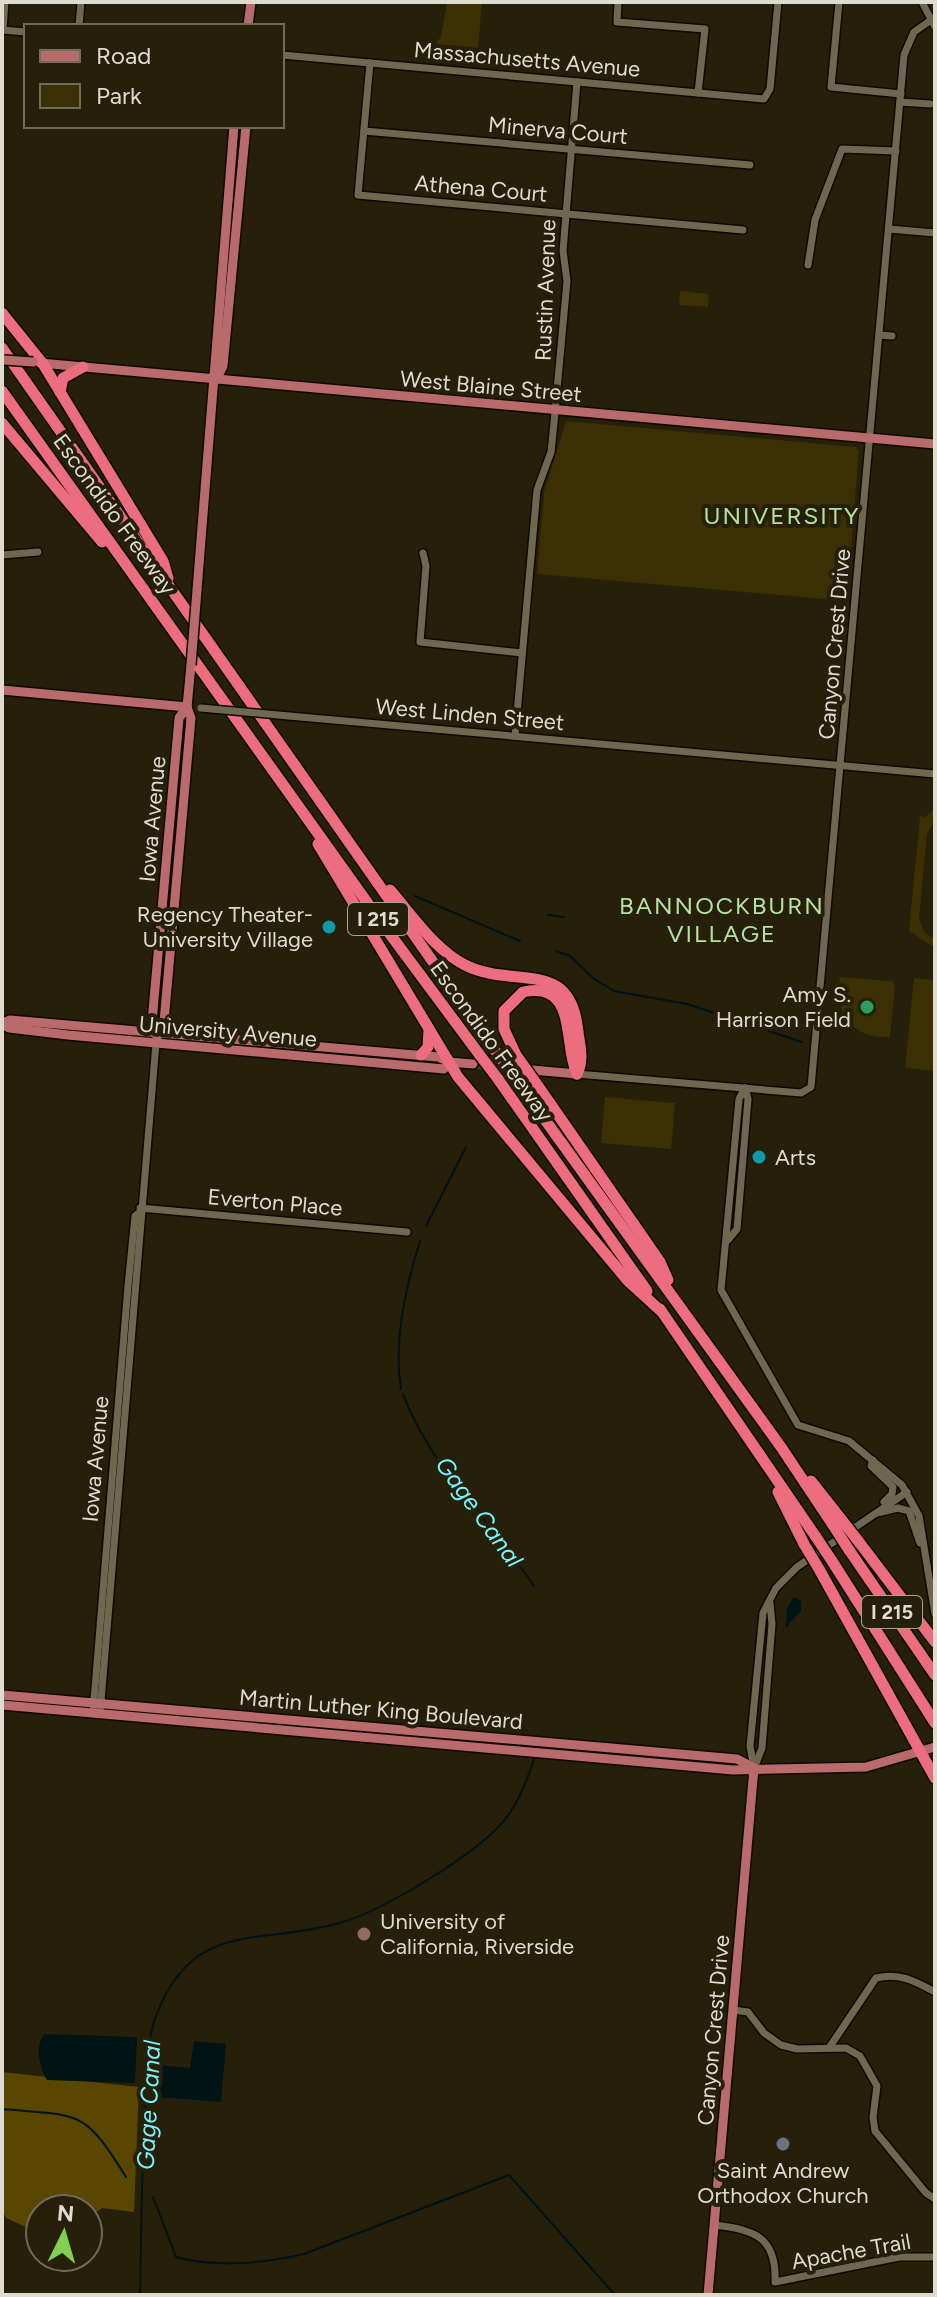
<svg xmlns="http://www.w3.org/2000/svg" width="937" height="2297" font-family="Figtree,sans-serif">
  <rect width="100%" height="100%" fill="#261f0a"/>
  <g fill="#3b2f04">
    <polygon points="447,2 482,2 478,48 436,44 441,36"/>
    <polygon points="680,291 709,294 708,307 679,305"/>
    <polygon points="566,421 856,447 859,451 847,601 537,574 544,492"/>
    <polygon points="935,808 935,818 927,834 919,919 925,933 935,940 935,948 909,931 920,816 925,817"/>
    <path d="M 840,977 L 892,981 L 895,985 L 890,1037 C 852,1040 834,1012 840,977 Z"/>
    <polygon points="914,978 935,980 935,1071 905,1068"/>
    <polygon points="605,1097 675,1103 671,1149 601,1143"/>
  </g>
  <polygon fill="#594600" points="2,2072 139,2087 134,2212 102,2208 88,2218 88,2209 40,2209 39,2233 6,2218 2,2210"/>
  <g fill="#001416">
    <polygon points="794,1597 801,1601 801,1610 786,1628 787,1608"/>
    <path d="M 44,2034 L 137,2037 L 135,2083 L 47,2080 C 39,2067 35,2047 44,2034 Z"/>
    <polygon points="194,2041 226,2044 221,2102 156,2097 159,2065 190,2068"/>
  </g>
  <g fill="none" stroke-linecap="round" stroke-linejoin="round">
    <g stroke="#001416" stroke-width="2">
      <polyline points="933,2 935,6"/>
      <polyline points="415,896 520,941"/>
      <polyline points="548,915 564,917"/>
      <polyline points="556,951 570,956 594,979 614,991 687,1004 802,1042"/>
      <polyline points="426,1226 466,1147"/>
      <path d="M 401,1389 C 393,1342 406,1286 420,1241"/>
      <path d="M 403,1394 C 431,1469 491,1521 534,1586"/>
      <path d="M 2,2109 C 81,2116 83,2108 126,2177"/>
      <path d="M 153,2197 L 176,2257 C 215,2268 265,2263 304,2254 L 509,2175 L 615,2295"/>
      <path d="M 140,2295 C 141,2236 142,2177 144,2119 C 146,2085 144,2049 156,2016 C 194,1916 262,1947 343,1922 C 385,1909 473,1856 502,1823 C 518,1805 527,1781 534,1759"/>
    </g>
    <polyline stroke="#423b27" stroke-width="9" stroke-dasharray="9 4.5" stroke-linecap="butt" points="473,1064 529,1070"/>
    <defs>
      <g id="minor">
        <polyline points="618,2 617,22 705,29 698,93"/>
        <polyline points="839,2 831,87 901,94"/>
        <polyline points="922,2 935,27"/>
        <polyline points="79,26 81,2"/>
        <polyline points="2,30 26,32"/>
        <polyline points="3,30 5,2"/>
        <polyline points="282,55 764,99 770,89 778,2"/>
        <polyline points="370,63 358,195 743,230"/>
        <polyline points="900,102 930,104"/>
        <polyline points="364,131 750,165"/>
        <polyline points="889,229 935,233"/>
        <polyline points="808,265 815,220 842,149 896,151"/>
        <polyline points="880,335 892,336"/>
        <polyline points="423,553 426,566 420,642 522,653"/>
        <polyline points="2,555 38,552"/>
        <polyline points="289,716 935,774"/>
        <polyline points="515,736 537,490 551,452 554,423 567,281 563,251 577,82"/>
        <polyline points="577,1074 801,1093 811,1087 904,55 914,32 931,20"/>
        <polyline points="745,1088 739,1099 721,1290 798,1425 849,1441 902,1485 919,1516 935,1614"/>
        <polyline points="140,1208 407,1232"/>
        <polyline points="728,1240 737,1229 748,1099 745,1088"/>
        <polyline points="873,1460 871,1466 893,1487 892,1494 884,1502"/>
        <polyline points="877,1513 898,1508 909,1511 920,1543"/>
        <polyline points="93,1712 128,1286 135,1216 140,1212"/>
        <polyline points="100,1713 156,1043"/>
        <polyline points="755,1766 762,1748 772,1624 770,1603"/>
        <polyline points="754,1768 750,1746 763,1613 776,1588 797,1567 907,1492"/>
        <polyline points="733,2010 748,2012 764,2033 781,2045 797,2049 846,2048 860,2056 877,2086 873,2117 875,2131 926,2193 935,2199"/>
        <path d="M 829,2048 L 876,1978 C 899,1972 915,1981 935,1992"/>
        <path d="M 714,2225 C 755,2229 777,2238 775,2282 L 899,2257 L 935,2257"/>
      </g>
      <g id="major">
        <polyline points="248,26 251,2"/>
        <polyline points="40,363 935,444"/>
        <polyline points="216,380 223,366 246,126"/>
        <polyline points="197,590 234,126"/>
        <polyline points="2,690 187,707"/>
        <path d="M 2,1023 L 10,1020 C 153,1032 296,1044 438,1057 L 449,1062 L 473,1064"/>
        <polyline points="2,1024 9,1028 68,1035 444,1069 449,1062"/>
        <polyline points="157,1032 152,1022 179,718 187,707"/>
        <polyline points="157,1037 164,1022 191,718 187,707 191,665"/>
        <polyline points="532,1070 577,1074"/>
        <polyline points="2,1695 737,1759 754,1768"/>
        <polyline points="2,1705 733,1770 866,1767 935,1747"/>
        <polyline points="708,2295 754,1768"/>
      </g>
      <g id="highway">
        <polyline points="2,313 43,364 163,561 168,578"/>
        <polyline points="2,348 499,1056"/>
        <polyline points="2,391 384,926 479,1054"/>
        <polyline points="60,392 63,378 83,367"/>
        <polyline points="2,423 102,542"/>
        <polyline points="318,844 458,1077 628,1281 662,1312"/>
        <path d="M 390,890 C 412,915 435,950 465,965 C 515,990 571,956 578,1032 C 580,1047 584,1060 577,1074"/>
        <polyline points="421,1055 428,1047 429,1030"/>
        <path d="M 516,1055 L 504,1029 L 504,1011 L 523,992 C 578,980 563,1044 577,1074"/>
        <polyline points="498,1079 647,1291"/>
        <polyline points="517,1081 781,1447 833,1525"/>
        <polyline points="538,1086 660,1262 668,1280"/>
        <polyline points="660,1309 816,1537"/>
        <polyline points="811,1481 841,1519"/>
        <polyline points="778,1492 804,1544"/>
        <polyline points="859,1542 935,1642"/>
        <polyline points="849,1550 935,1675"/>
        <polyline points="832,1561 935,1723"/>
        <polyline points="819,1569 935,1778"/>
      </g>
    </defs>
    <use href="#minor" stroke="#0f0900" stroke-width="10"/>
    <use href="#major" stroke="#0f0900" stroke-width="12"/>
    <use href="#highway" stroke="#0f0900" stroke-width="14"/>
    <use href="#minor" stroke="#6f674f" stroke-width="7"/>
    <use href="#major" stroke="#b96b6b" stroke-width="9"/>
    <use href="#highway" stroke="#eb6d7e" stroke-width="11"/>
    <defs>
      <polyline id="minor-bridge" points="201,708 289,716"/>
      <g id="major-bridge">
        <polyline points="4,360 33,362"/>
        <polyline points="191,665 197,590"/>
      </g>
      <g id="highway-bridge">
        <polyline points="479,1054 498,1079"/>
        <polyline points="516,1055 538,1086"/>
        <polyline points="499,1056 517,1081"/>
        <polyline points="841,1519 859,1542"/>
        <polyline points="833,1525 849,1550"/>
        <polyline points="816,1537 832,1561"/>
        <polyline points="804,1544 819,1569"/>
      </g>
    </defs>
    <use href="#minor-bridge" stroke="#0f0900" stroke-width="10" stroke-linecap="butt"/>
    <use href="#major-bridge" stroke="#0f0900" stroke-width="12" stroke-linecap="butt"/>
    <use href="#highway-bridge" stroke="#0f0900" stroke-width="14" stroke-linecap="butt"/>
    <use href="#minor-bridge" stroke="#6f674f" stroke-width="7"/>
    <use href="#major-bridge" stroke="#b96b6b" stroke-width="9"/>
    <use href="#highway-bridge" stroke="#eb6d7e" stroke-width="11"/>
  </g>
  <g fill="#0f9aa8" stroke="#261f0a" stroke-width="3">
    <circle cx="329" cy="927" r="8"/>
    <circle cx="759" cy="1157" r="8"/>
  </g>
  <circle fill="#2e9e5b" stroke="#261f0a" stroke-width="3" cx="867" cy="1007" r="8"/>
  <circle fill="#8d6e63" stroke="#261f0a" stroke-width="3" cx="364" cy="1934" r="8"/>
  <circle fill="#6b7280" stroke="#261f0a" stroke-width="3" cx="783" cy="2144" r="8"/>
  <g text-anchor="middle" stroke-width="8" stroke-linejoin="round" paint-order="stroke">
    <g fill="#261f0a" stroke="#a8a393" stroke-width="2">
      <rect x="348" y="903" width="60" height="32" rx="6"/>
      <rect x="862" y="1596" width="60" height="32" rx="6"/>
    </g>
    <g font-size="20" font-weight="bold" fill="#dfdbce">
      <text x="378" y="926">I 215</text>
      <text x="892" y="1619">I 215</text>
    </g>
    <g font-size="22" fill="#dfdbce" stroke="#261f0a">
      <text transform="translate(527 59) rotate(5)" y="8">Massachusetts Avenue</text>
      <text transform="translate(558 130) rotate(5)" y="8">Minerva Court</text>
      <text transform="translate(481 188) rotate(5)" y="8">Athena Court</text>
      <text transform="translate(545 290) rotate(-88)" y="8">Rustin Avenue</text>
      <text transform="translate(491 386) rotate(5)" y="8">West Blaine Street</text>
      <text transform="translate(115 514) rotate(54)" y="8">Escondido Freeway</text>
      <text transform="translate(834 644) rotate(-85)" y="8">Canyon Crest Drive</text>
      <text transform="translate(470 714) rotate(5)" y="8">West Linden Street</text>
      <text transform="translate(152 819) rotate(-85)" y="8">Iowa Avenue</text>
      <text transform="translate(228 1031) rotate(5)" y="8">University Avenue</text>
      <text transform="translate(492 1041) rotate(54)" y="8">Escondido Freeway</text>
      <text transform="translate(275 1202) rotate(5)" y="8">Everton Place</text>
      <text transform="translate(95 1459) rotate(-85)" y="8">Iowa Avenue</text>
      <text transform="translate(381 1709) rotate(5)" y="8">Martin Luther King Boulevard</text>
      <text transform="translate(713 2030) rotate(-85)" y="8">Canyon Crest Drive</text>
      <text transform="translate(851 2251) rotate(-10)" y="8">Apache Trail</text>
    </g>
    <g font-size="22" fill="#dfdbce" stroke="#261f0a" text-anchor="end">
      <text x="313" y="922">Regency Theater-<tspan x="313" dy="25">University Village</tspan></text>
      <text x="851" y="1002">Amy S.<tspan x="851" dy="25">Harrison Field</tspan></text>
      <text x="775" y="1165" text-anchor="start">Arts</text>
      <text x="380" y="1929" text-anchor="start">University of<tspan x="380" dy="25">California, Riverside</tspan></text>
      <text x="783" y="2178" text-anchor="middle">Saint Andrew<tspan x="783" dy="25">Orthodox Church</tspan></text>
    </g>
    <g font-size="24" letter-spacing="2" fill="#b6e2a0" stroke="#261f0a">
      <text x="782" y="524">UNIVERSITY</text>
      <text x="722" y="914">BANNOCKBURN<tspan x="722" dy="28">VILLAGE</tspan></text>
    </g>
    <g font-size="24" font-style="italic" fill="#76f5ff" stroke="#261f0a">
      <text transform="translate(479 1512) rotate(54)" y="8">Gage Canal</text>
      <text transform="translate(149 2105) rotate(-87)" y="8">Gage Canal</text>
    </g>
  </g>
  <rect width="937" height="2297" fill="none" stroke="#dfdbce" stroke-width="8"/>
  <rect x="24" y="24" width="260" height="104" fill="#261f0a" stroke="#706a58" stroke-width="2"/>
  <rect x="40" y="50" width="40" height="12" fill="#b96b6b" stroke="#706a58" stroke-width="2"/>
  <text x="96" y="64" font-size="24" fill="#dfdbce">Road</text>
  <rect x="40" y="84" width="40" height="24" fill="#3b2f04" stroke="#706a58" stroke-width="2"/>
  <text x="96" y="104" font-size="24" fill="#dfdbce">Park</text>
  <g transform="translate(64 2233) rotate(5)"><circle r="38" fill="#261f0a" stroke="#706a58" stroke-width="2"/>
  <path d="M0-6L14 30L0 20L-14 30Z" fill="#81d050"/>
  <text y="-12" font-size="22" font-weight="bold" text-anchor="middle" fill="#dfdbce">N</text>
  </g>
</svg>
